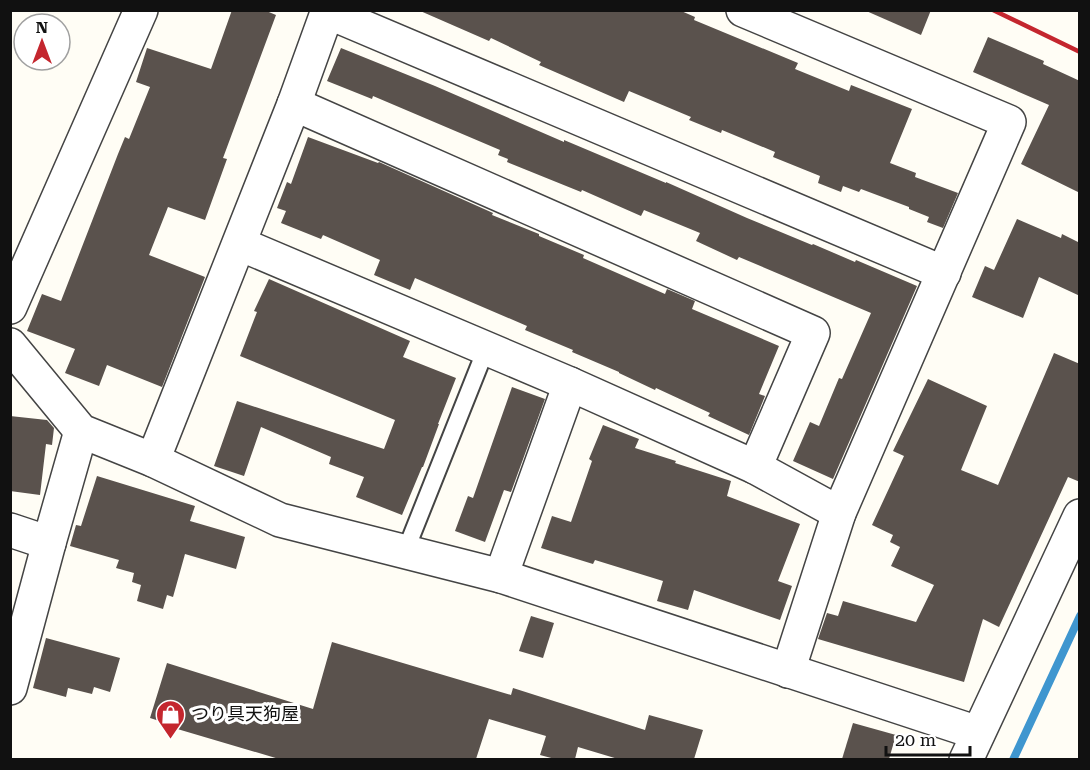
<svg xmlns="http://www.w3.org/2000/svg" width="1090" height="770" font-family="'Roboto Serif','Noto Sans JP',serif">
  <rect width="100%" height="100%" fill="#fffdf5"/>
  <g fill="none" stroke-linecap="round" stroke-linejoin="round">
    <polyline stroke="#3f96cf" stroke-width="8" points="1013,760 1080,616"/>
  </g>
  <g fill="#5a524d">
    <polygon points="232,10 264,10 276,15 223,158 227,159 205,220 168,207 149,255 205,277 162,387 107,365 99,386 65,373 75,349 27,331 42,294 61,301 118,154 125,137 129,139 150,87 136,82 147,48 211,69"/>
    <polygon points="418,10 679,10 695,17 694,20 798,63 795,69 849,91 851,85 912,109 890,163 916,173 915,177 958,193 943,228 927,222 929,217 909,209 909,207 861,189 859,192 843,186 841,192 818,183 820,176 773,157 775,152 722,130 721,133 689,120 691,117 629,91 624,102 539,65 541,62 491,38 489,41"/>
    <polygon points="864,10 931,10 921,35"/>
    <polygon points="988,37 1044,61 1043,64 1080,81 1080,193 1021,164 1049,105 973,72"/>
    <polygon points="341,48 435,86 564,142 564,140 666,183 666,182 747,218 812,245 813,244 855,262 856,260 917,286 833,479 793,461 810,422 819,426 839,378 842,379 871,313 739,257 737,260 696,241 700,233 644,210 641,216 582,190 581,192 507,162 508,159 498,155 500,150 373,96 372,99 327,81"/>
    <polygon points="308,137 378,163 379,162 493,213 492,215 539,234 539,236 584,255 583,258 665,294 667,289 695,301 692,309 779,346 759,394 765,396 749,435 708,416 710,413 656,388 655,390 619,373 619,372 572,352 573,350 525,330 527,326 415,278 410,290 374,275 380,260 323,235 321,239 281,223 286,211 277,208 287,182 291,184"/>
    <polygon points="1017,219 1061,238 1062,234 1080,243 1080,296 1039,277 1023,318 972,297 985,266 994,270"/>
    <polygon points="269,279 410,341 403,357 456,378 438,424 439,424 423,467 422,467 402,515 356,497 364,477 329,464 331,457 261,427 244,476 214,466 237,401 384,449 395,420 240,356 257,312 254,311"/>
    <polygon points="1054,353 1080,364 1080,482 1068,477 999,627 983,619 964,682 818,639 827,613 838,616 843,601 916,622 934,585 891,566 900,547 890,542 893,535 872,525 904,456 893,451 928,379 987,406 961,470 998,485"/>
    <polygon points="512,387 545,399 511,492 504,490 485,542 455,531 468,496 473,498"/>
    <polygon points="10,416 47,420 54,428 52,445 46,444 40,495 10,491"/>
    <polygon points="603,425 639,439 635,448 676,461 675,463 731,481 727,496 800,524 778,581 792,586 780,620 694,590 688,610 657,601 663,581 595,560 593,564 541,548 552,516 571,522 592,461 589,459"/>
    <polygon points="97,476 195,506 190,521 245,537 236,569 185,554 173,597 167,595 163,609 137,601 141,585 132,582 134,573 116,568 119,560 70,546 76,525 81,526"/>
    <polygon points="531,616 554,623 543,658 519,651"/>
    <polygon points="46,638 120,658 110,692 94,687 92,694 68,688 66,697 33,688"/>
    <polygon points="332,642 511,695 513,688 645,730 649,715 703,730 694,759 618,759 578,747 575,759 555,759 540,755 546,736 489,719 476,759 279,759 174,728 175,726 150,718 167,663 313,709"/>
    <polygon points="853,723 896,735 889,759 842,759"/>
  </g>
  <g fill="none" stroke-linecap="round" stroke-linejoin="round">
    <defs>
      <polyline id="service" points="405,552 486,349"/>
      <g id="minor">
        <polyline points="743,10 1009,122 839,513 788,671"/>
        <polyline points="328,12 944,273"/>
        <polyline points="294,104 813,333 755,467"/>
        <polyline points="240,244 570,384 755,467 839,513"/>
        <polyline points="10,307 141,10"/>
        <polyline points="10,345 81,431 153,460 280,520 501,576 978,733"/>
        <polyline points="153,460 294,104 328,10"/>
        <polyline points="10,530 49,543"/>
        <polyline points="501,576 570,384"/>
        <polyline points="10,688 49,543 81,431"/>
      </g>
      <polyline id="tertiary" points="966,760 1080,516"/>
    </defs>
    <use href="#service" stroke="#444" stroke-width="20"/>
    <use href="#minor" stroke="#444" stroke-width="36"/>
    <use href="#tertiary" stroke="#444" stroke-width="36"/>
    <use href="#service" stroke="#fff" stroke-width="16"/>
    <use href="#minor" stroke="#fff" stroke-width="33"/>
    <use href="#tertiary" stroke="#fff" stroke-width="33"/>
    <polyline stroke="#c4262e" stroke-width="4.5" points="993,10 1080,52"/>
  </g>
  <defs>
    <symbol id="shop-pin" viewBox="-11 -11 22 30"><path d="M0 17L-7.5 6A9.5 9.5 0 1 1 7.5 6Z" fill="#c4262e" stroke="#fff"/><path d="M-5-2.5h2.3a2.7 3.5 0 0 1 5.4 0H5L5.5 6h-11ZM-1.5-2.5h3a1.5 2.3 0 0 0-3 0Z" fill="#fff"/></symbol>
  </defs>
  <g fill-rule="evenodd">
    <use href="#shop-pin" x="154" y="698" width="33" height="45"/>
  </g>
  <g text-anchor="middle" stroke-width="6" stroke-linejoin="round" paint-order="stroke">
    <g font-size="18" fill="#111" stroke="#fff" text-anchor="start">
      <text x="191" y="720">つり具天狗屋</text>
    </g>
  </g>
  <rect width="1090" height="770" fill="none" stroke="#111111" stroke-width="24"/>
  <g transform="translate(42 42)"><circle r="28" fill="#ffffff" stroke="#a0a0a0" stroke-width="1.5"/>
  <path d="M0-4.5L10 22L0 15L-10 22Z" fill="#c4262e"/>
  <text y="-9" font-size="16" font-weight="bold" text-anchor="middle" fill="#111111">N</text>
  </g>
  <path d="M886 746v9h84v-9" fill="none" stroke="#111111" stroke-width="3"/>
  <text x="895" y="746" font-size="18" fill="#111111" stroke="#ffffff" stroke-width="4.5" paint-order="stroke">20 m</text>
</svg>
